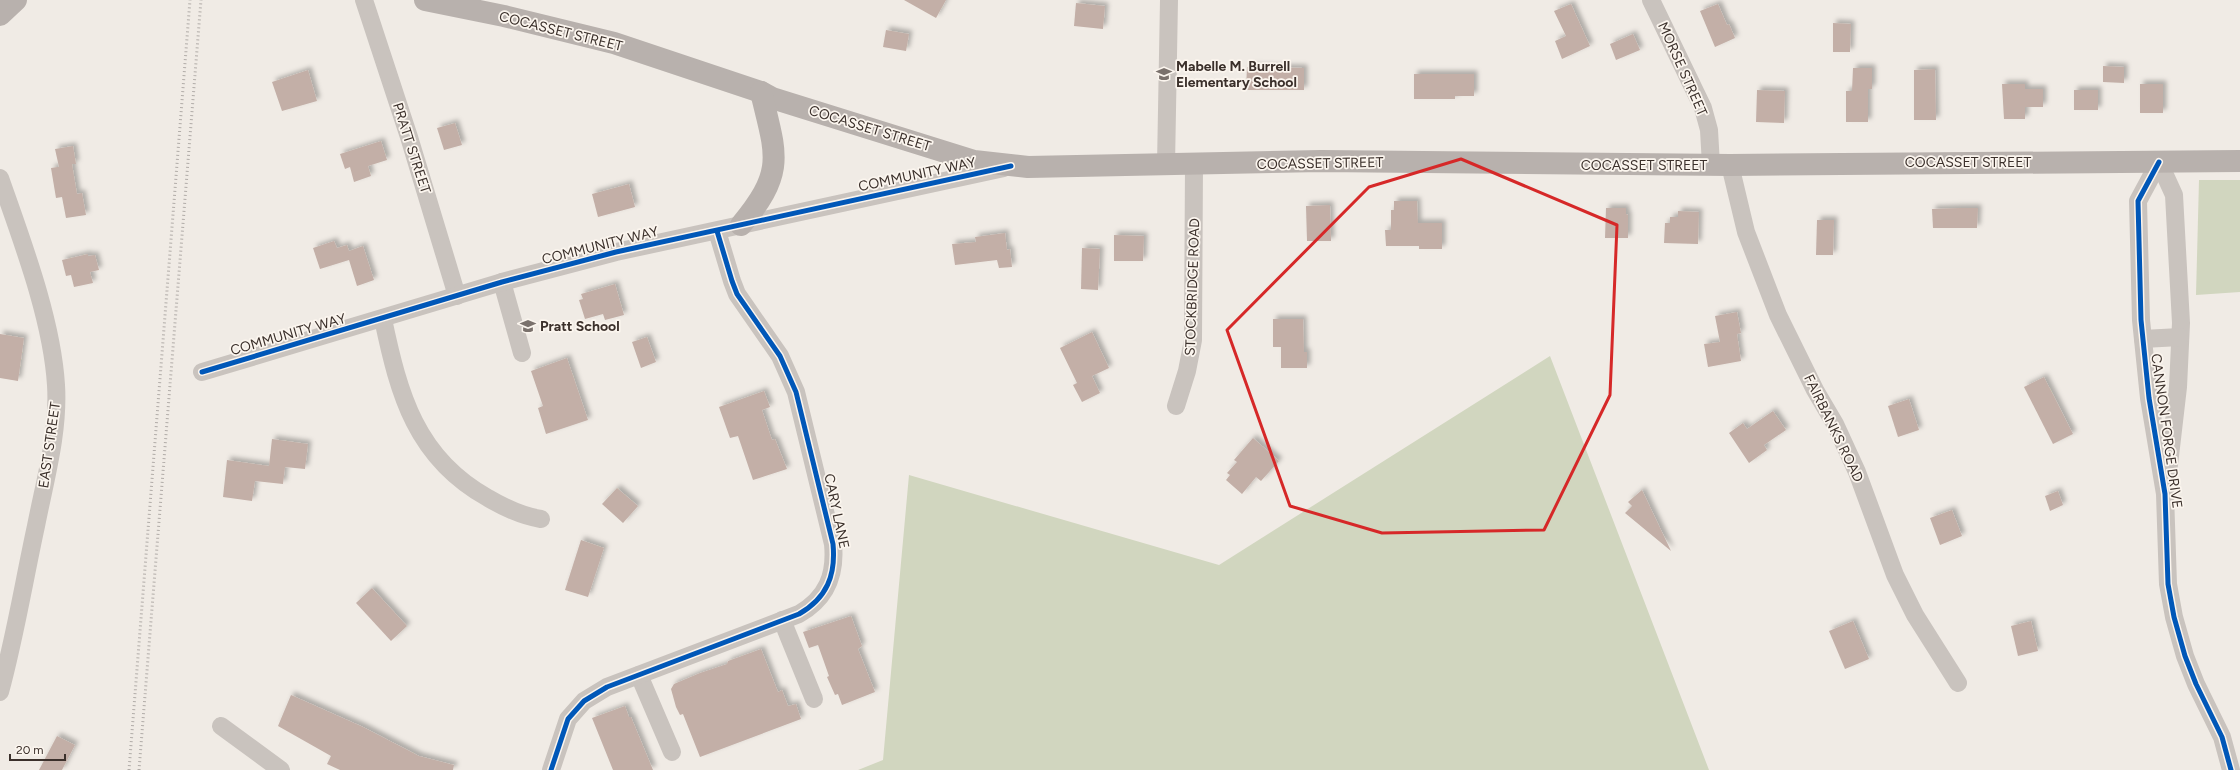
<svg xmlns="http://www.w3.org/2000/svg" width="2240" height="770" font-family="Figtree,sans-serif">
  <defs>
    <filter id="shadow"><feDropShadow dx="3.5" dy="-3.5" stdDeviation="2" flood-color="#0004"/></filter>
  </defs>
  <rect width="100%" height="100%" fill="#f0ebe5"/>
  <g fill="#d1d6bf">
    <polygon points="2199,180 2240,180 2240,292 2196,295"/>
    <polygon points="1550,356 1709,770 858,770 883,760 909,475 1219,565"/>
  </g>
  <g fill="#c3afa7" filter="url(#shadow)">
    <polygon points="904,0 946,0 936,18"/>
    <polygon points="1076,3 1105,6 1103,29 1074,26"/>
    <polygon points="1571,4 1590,46 1562,59 1555,41 1566,36 1554,11"/>
    <polygon points="1718,4 1727,25 1729,24 1735,38 1715,47 1700,11"/>
    <polygon points="1833,23 1851,24 1850,52 1833,52"/>
    <polygon points="886,30 909,34 906,51 883,47"/>
    <polygon points="1633,34 1640,50 1616,60 1610,44"/>
    <polygon points="2103,66 2124,67 2124,83 2103,82"/>
    <polygon points="1247,67 1304,68 1304,90 1246,90"/>
    <polygon points="1853,68 1872,68 1872,89 1868,89 1868,122 1846,122 1846,91 1852,91"/>
    <polygon points="1935,69 1936,120 1914,120 1914,70"/>
    <polygon points="308,70 317,101 282,111 272,82"/>
    <polygon points="1414,74 1474,74 1474,96 1455,96 1455,99 1414,99"/>
    <polygon points="2002,84 2025,84 2025,89 2043,89 2043,107 2025,107 2025,119 2004,119"/>
    <rect x="2140" y="84" width="23" height="29"/>
    <polygon points="1757,90 1785,91 1784,123 1756,122"/>
    <rect x="2074" y="90" width="24" height="20"/>
    <polygon points="455,123 462,145 444,150 437,128"/>
    <polygon points="381,141 387,160 368,166 371,176 354,182 350,167 345,169 340,154"/>
    <polygon points="73,146 76,164 72,164 77,194 82,193 86,215 66,218 62,197 56,198 51,168 64,166 59,167 55,149"/>
    <polygon points="629,184 635,207 598,217 592,194"/>
    <polygon points="1394,201 1417,201 1418,223 1442,223 1442,249 1419,249 1419,246 1386,246 1385,230 1391,230 1391,210 1394,210"/>
    <polygon points="1330,205 1331,241 1307,241 1306,206"/>
    <polygon points="1606,208 1626,208 1626,214 1628,215 1628,238 1605,238"/>
    <polygon points="1960,208 1978,208 1977,228 1933,228 1932,209"/>
    <polygon points="1678,211 1699,212 1698,244 1664,243 1665,223 1670,223 1670,217 1678,217"/>
    <polygon points="1817,220 1834,220 1833,255 1816,255"/>
    <polygon points="1005,233 1007,250 1010,249 1012,267 999,268 997,260 955,265 952,244 976,242 975,237"/>
    <polygon points="1114,235 1144,236 1143,261 1114,261"/>
    <polygon points="334,241 337,248 347,245 349,251 363,246 374,280 357,286 349,260 320,269 313,248"/>
    <polygon points="1082,248 1100,249 1098,290 1081,289"/>
    <polygon points="88,254 88,256 95,255 99,270 90,272 93,283 74,287 71,275 66,276 62,260"/>
    <polygon points="615,284 624,315 605,320 603,314 585,319 579,300 583,299 581,294"/>
    <polygon points="1737,312 1741,333 1737,334 1741,361 1708,367 1704,344 1720,342 1715,316"/>
    <polygon points="1273,319 1303,319 1304,352 1307,352 1307,368 1281,368 1281,347 1273,347"/>
    <polygon points="1092,332 1109,368 1092,376 1100,393 1082,402 1073,385 1077,383 1060,348"/>
    <polygon points="0,334 24,338 18,381 0,378"/>
    <polygon points="647,337 656,362 641,368 632,342"/>
    <polygon points="567,358 588,420 546,434 538,408 543,406 531,371"/>
    <polygon points="2044,377 2073,434 2053,444 2024,387"/>
    <polygon points="764,391 770,407 762,410 772,440 775,439 787,469 753,480 738,436 730,438 719,407"/>
    <polygon points="1909,399 1919,430 1898,437 1888,406"/>
    <polygon points="1773,411 1786,430 1764,445 1767,450 1749,463 1729,433 1743,423 1747,429"/>
    <polygon points="1253,438 1279,461 1261,481 1256,477 1242,494 1226,480 1230,475 1227,473 1237,462 1234,460"/>
    <polygon points="272,439 308,444 305,469 285,467 283,484 255,481 252,501 223,497 227,460 269,466"/>
    <polygon points="617,488 638,506 623,523 602,504"/>
    <polygon points="1642,490 1671,551 1625,513 1632,506 1628,502"/>
    <polygon points="2058,491 2063,505 2050,511 2045,496"/>
    <polygon points="1952,510 1962,536 1940,545 1930,518"/>
    <polygon points="581,540 604,548 588,597 565,590"/>
    <polygon points="372,588 407,626 391,641 356,603"/>
    <polygon points="851,616 862,646 858,649 875,692 842,705 838,694 835,695 827,677 829,676 818,645 809,648 803,632"/>
    <polygon points="1853,621 1869,659 1845,669 1829,631"/>
    <polygon points="2031,621 2038,651 2018,656 2011,626"/>
    <polygon points="761,649 778,692 782,690 788,706 796,704 801,719 700,757 683,714 680,715 676,707 671,689 674,684 700,673 727,664 728,661"/>
    <polygon points="291,695 363,727 419,756 454,765 453,770 340,770 327,764 331,756 278,726"/>
    <polygon points="625,706 629,717 631,717 653,770 613,770 592,718"/>
    <polygon points="57,736 75,745 62,770 39,770"/>
  </g>
  <g fill="none" stroke-linecap="round" stroke-linejoin="round">
    <g stroke="#c9c3be" stroke-width="18">
      <polyline points="364,0 409,137 457,296"/>
      <polyline points="1651,0 1703,108 1709,130 1711,165"/>
      <polyline points="2159,162 2138,201 2141,320 2149,398 2165,494 2168,584 2174,617 2185,656 2196,684 2222,737 2231,770"/>
      <polyline points="2159,162 2174,195 2181,323 2178,387 2168,473"/>
      <polyline points="1166,165 1169,0"/>
      <polyline points="1730,165 1746,232 1778,315 1815,390 1835,424 1857,472 1895,575 1915,615 1958,683"/>
      <path d="M 0,178 C 22,241 52,319 56,385 C 59,432 45,480 36,526 C 24,581 15,637 0,692"/>
      <polyline points="502,282 522,353"/>
      <path d="M 383,319 C 399,395 416,458 488,498 C 505,508 522,516 541,519"/>
      <polyline points="2143,339 2180,337"/>
      <polyline points="202,372 502,282 616,252 1004,168"/>
      <polyline points="1176,406 1187,371 1193,340 1194,165"/>
      <polyline points="782,620 814,699"/>
      <polyline points="639,675 672,752"/>
      <polyline points="221,726 281,770"/>
      <path d="M 551,770 L 568,719 L 584,701 L 607,687 L 799,614 C 827,598 836,575 833,544 L 796,392 L 780,356 L 737,294 L 732,281 L 717,231"/>
    </g>
    <g stroke="#b8b1ad" stroke-width="22">
      <polyline points="425,0 504,16 614,43 761,92 772,98 974,161 1028,167 1321,161 1730,165 2240,161"/>
      <polyline points="0,15 16,0"/>
      <path d="M 741,225 C 786,171 776,155 761,92"/>
    </g>
    <g stroke="#b1aca8" stroke-width="3" stroke-dasharray="1 3" stroke-linecap="butt">
      <polyline points="129,770 190,0"/>
      <polyline points="139,770 201,0"/>
    </g>
    <defs>
      <g id="cycleway">
        <polyline points="2159,162 2138,201 2141,320 2149,398 2165,494 2168,584 2174,617 2185,656 2196,684 2222,737 2231,770"/>
        <polyline points="202,372 502,282 616,252 1011,166"/>
        <path d="M 551,770 L 568,719 L 584,701 L 607,687 L 799,614 C 827,598 836,575 833,544 L 796,392 L 780,356 L 737,294 L 732,281 L 717,231"/>
      </g>
    </defs>
    <use href="#cycleway" stroke="#fbf5ee" stroke-width="8"/>
    <use href="#cycleway" stroke="#0057b8" stroke-width="5"/>
  </g>
  <path fill="none" stroke="#d62828" stroke-width="3" stroke-linejoin="round" d="M 1461,159 L 1617,225 L 1610,395 L 1544,530 L 1382,533 L 1290,506 L 1227,330 L 1369,187 Z"/>
  <defs>
    <symbol id="school-bare" viewBox="-9 -9 18 18"><path d="M0-5L7-2L0 1L-7-2ZM-4 1L0 2.5L4 1V4Q0 6-4 4Z" fill="#7a716c" stroke="#fbf5ee" stroke-width="2.5" paint-order="stroke"/></symbol>
  </defs>
  <g fill-rule="evenodd">
    <use href="#school-bare" x="1153" y="63" width="22" height="22"/>
    <use href="#school-bare" x="517" y="315" width="22" height="22"/>
  </g>
  <g text-anchor="middle" stroke-width="3.5" stroke-linejoin="round" paint-order="stroke">
    <g font-size="14" fill="#3b302b" stroke="#fbf5ee">
      <text transform="translate(561 31) rotate(14)" y="5">COCASSET STREET</text>
      <text transform="translate(1683 69) rotate(66)" y="5">MORSE STREET</text>
      <text transform="translate(870 128) rotate(17)" y="5">COCASSET STREET</text>
      <text transform="translate(412 148) rotate(72)" y="5">PRATT STREET</text>
      <text x="1968" y="167">COCASSET STREET</text>
      <text transform="translate(1320 163) rotate(-1)" y="5">COCASSET STREET</text>
      <text x="1644" y="170">COCASSET STREET</text>
      <text transform="translate(917 174) rotate(-12)" y="5">COMMUNITY WAY</text>
      <text transform="translate(600 245) rotate(-14)" y="5">COMMUNITY WAY</text>
      <text transform="translate(1192 287) rotate(-88)" y="5">STOCKBRIDGE ROAD</text>
      <text transform="translate(288 334) rotate(-16)" y="5">COMMUNITY WAY</text>
      <text transform="translate(1834 428) rotate(64)" y="5">FAIRBANKS ROAD</text>
      <text transform="translate(2167 431) rotate(82)" y="5">CANNON FORGE DRIVE</text>
      <text transform="translate(49 445) rotate(-82)" y="5">EAST STREET</text>
      <text transform="translate(837 511) rotate(78)" y="5">CARY LANE</text>
    </g>
    <g font-size="14" font-weight="bold" fill="#3b302b" stroke="#fbf5ee" text-anchor="start">
      <text x="1176" y="71">Mabelle M. Burrell<tspan x="1176" dy="16">Elementary School</tspan></text>
      <text x="540" y="331">Pratt School</text>
    </g>
  </g>
  <path d="M10 754v6h55v-6" fill="none" stroke="#3b302b" stroke-width="2"/>
  <text x="16" y="754" font-size="12" fill="#3b302b" stroke="#fbf5ee" stroke-width="3" paint-order="stroke">20 m</text>
</svg>
